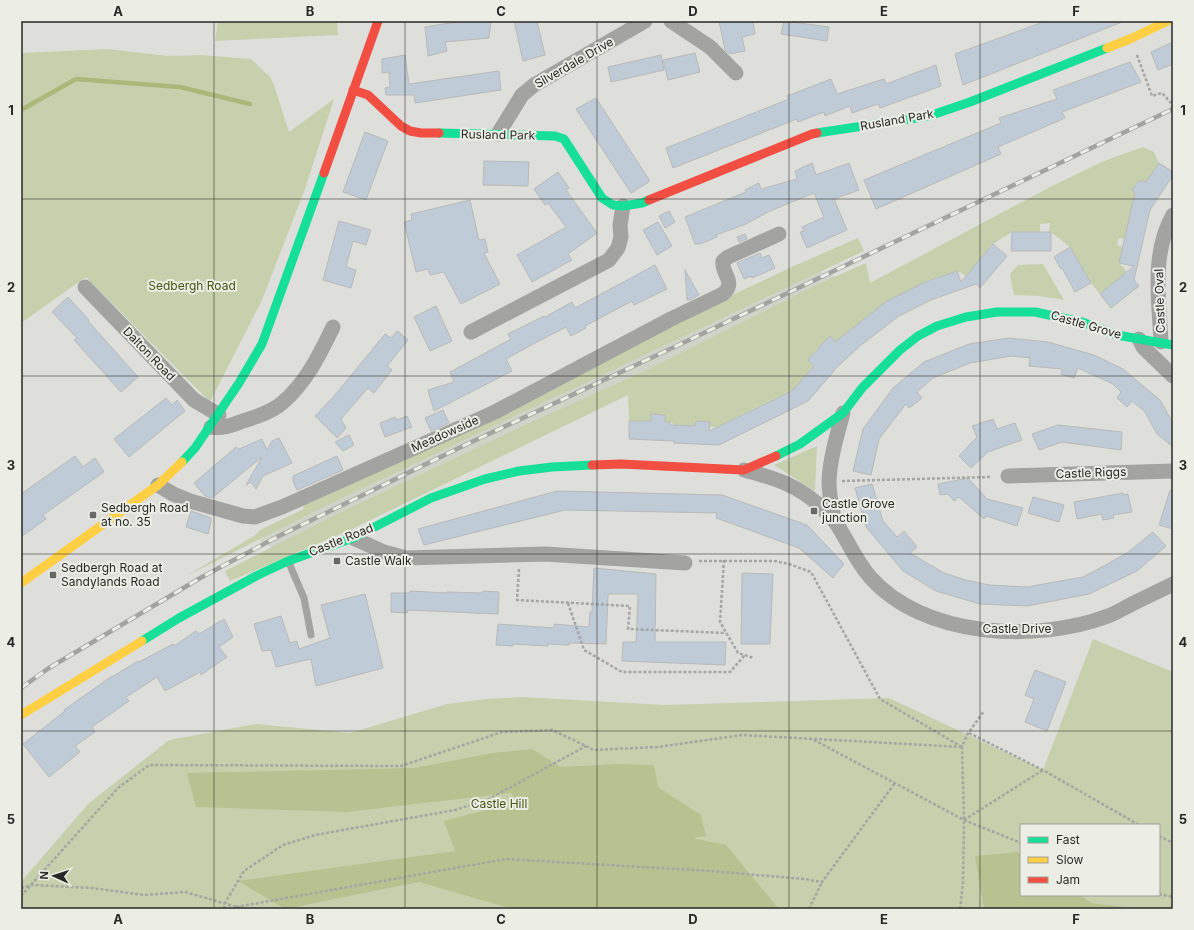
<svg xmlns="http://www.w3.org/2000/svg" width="1194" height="930" font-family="Inter,sans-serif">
  <rect width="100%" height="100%" fill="#dedfdb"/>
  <polygon fill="#d0d3c8" points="794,266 868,284 628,394 408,501 283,555 254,536 262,529 304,509 302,503"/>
  <g fill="#c7d0ad" fill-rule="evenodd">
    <polygon points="218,21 337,21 338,35 215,41"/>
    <polygon points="108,49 168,56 201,55 251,59 270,77 274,85 289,132 334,99 305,189 262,300 210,402 86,277 21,323 21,53"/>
    <path d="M 1143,147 L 1154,152 L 1159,163 L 1146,182 C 1139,178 1134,184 1134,191 L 1137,194 L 1125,239 L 1119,238 L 1117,245 L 1122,247 L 1119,263 L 1127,272 L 1100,294 L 1091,283 L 1070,247 L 1052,233 L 1049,232 L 1050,223 L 1040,224 L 1040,234 L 1012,232 L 993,244 L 966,276 L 957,271 L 924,282 L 887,302 L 835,342 L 830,337 L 819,347 L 808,360 L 813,366 L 795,389 L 717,427 L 709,427 L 710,422 L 696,421 L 695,426 L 675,425 L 670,422 L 665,422 L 665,415 L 651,414 L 651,421 L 629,421 L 628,395 L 352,529 L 230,581 L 225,571 L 335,515 L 536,420 L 647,370 L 821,283 L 866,263 L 870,283 L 1052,186 L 1104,161 Z"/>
    <polygon points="858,238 864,251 340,499 184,577 254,536 262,529 304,509 302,503 726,298 794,266"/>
    <polygon points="1043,264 1064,300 1039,296 1014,295 1010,274 1018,265"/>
    <polygon points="817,446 815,491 774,465"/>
    <path d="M 1093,639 L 1173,672 L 1173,909 L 21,909 L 21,882 L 88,804 L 169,740 L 256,724 L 350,733 L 447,704 L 486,699 L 522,697 L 664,705 L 889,698 L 1043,770 ZM 1021,825 L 1159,825 L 1159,895 L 1021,895 Z"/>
  </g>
  <g fill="#b8c290">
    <polygon points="532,749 561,767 617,764 654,765 658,787 701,815 706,836 692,838 726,845 779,909 513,909 419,882 285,909 238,881 455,851 444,821 517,802 511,793 347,812 196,807 187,773 414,768 493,753"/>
    <polygon points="1017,852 1021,855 1021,895 1080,895 1091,903 1141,909 984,909 975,856"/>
  </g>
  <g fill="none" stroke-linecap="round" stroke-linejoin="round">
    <polyline stroke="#acb87a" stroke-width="4.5" points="21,110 76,79 180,87 250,104"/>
  </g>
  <g fill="#bfcbd6" stroke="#b9bab9">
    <polygon points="463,21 491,21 489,38 445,42 447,51 428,56 425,27"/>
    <polygon points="514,21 537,21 545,55 523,61"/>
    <polygon points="719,21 753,21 755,34 742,37 745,51 730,54 725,50"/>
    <polygon points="784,21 829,27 827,41 781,34"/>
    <polygon points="1046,21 1122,22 963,85 955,54"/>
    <polygon points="1173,42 1173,64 1158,70 1151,52"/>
    <polygon points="695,53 700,72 668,80 663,60"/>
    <polygon points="405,55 409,84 499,71 501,90 415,103 414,95 386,95 385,88 390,87 389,72 382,73 382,59"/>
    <polygon points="661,55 664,70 611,82 608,67"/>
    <polygon points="1130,62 1141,82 1062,112 1065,118 998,147 1001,154 876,209 864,180 1001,123 999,118 1057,99 1053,90"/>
    <polygon points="936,65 941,86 880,108 878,104 852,113 850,106 825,116 824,112 798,122 797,119 673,168 666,148 789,99 787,96 831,79 837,94 884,79 886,84"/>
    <polygon points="596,98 650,181 633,192 631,193 576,109"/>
    <polygon points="365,132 388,141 366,200 343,192"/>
    <polygon points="484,161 529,162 528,186 483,185"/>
    <polygon points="812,163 816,175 849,163 859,190 834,199 847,230 807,248 800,232 804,231 802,227 824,217 814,193 770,211 746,224 716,235 717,237 700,244 695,244 685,217 746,192 745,190 759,183 761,189 797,179 795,171"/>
    <polygon points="1159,163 1173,172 1173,175 1150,210 1134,280 1139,286 1111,308 1100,294 1134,266 1119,263 1135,193 1132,190 1138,182 1141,181 1146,182"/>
    <polygon points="558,172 569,188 566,190 597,233 568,254 572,260 532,282 517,255 566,227 548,203 545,205 534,189"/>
    <polygon points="470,200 479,240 485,239 488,252 484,253 500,284 461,304 444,272 430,275 428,269 416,272 404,222 412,220 411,214"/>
    <polygon points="669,211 675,222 665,228 659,216"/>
    <polygon points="339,221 371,230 366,245 353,241 346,267 356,270 351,288 323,280"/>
    <polygon points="658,222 672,246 657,255 643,230"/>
    <polygon points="1012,232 1051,232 1051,251 1011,251"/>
    <polygon points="745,234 747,239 739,242 737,237"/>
    <polygon points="993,244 1007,256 980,288 976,284 931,300 899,316 860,346 833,371 834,371 808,401 719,445 674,443 674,441 629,439 629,421 651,421 651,414 665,415 665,422 670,422 670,425 695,426 696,421 710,422 709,431 776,399 793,390 814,366 808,360 820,347 819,347 830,336 835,342 887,301 925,282 957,271 961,282"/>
    <polygon points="1070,247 1091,283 1075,292 1062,268 1061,269 1054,257"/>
    <polygon points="760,253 762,258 769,255 775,268 752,278 751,276 744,279 737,263"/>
    <polygon points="655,265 667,289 634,305 632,301 585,326 586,328 571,336 566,327 535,343 506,359 512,371 434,411 428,390 454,382 450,372 511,339 508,334 544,316 545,317 572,302 575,308"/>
    <polygon points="685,270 699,295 690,300 687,300"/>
    <polygon points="68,297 89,320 88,321 138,377 121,392 74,340 77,338 52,312"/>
    <polygon points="436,306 452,341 430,351 414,317"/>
    <polygon points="397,331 408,340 387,366 392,370 374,393 368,388 341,419 346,428 337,438 315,416 335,395 385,334 391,338"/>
    <polygon points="1009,338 1048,342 1094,355 1123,369 1160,400 1173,423 1173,447 1157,434 1145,412 1132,401 1127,407 1117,398 1121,392 1113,384 1078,368 1074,378 1061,374 1062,369 1029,366 1030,358 1011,356 970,363 933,378 917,392 922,398 909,408 906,404 879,439 871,475 853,471 863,429 893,388 924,362 969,344"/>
    <polygon points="166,398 172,405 177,400 185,411 129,457 114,439"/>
    <polygon points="443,410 449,423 431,431 425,418"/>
    <polygon points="407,416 412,427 385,437 380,423 395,417 397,420"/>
    <polygon points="993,419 997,429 1015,423 1022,440 988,452 971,468 959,456 977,437 972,426"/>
    <polygon points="1058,425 1122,432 1121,450 1062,442 1039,450 1032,434"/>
    <polygon points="349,435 354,445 343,451 335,442"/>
    <polygon points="279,438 292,463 263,476 256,489 251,482 246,485 262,457 212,498 205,496 194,483 236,447 239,449 262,439 267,450 272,441"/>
    <polygon points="75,456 83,467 95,458 104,472 43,515 46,519 21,537 21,494"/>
    <polygon points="337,456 343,470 297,490 293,481 293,476"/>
    <polygon points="968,478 987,499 1023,508 1017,526 986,516 984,519 959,497 954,501 948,494 940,495 938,484"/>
    <polygon points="872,484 883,521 897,537 904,531 917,547 910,553 944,573 966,580 989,585 1027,587 1049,583 1083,577 1100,568 1127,553 1153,532 1166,546 1137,571 1089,594 1027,606 980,604 936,591 903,571 866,527 855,488"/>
    <polygon points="1170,490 1173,490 1173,529 1159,525"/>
    <polygon points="557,491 722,495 807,525 844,564 833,578 799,548 716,518 717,513 565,510 424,545 418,529"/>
    <polygon points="1123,493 1123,495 1128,494 1132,512 1113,515 1114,518 1103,520 1102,514 1077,519 1074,502"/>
    <polygon points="1033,497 1064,505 1059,522 1028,513"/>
    <polygon points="191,511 211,518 211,522 208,534 186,527"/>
    <polygon points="594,568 656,574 655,642 726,642 725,665 622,661 623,642 636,642 638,594 608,594 606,644 569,643 569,645 548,644 548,646 513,644 513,646 496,645 498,624 554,628 554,624 589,627 590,612 592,612"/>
    <polygon points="742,573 773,574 770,644 741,644"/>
    <polygon points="410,591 447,593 447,592 483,593 483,591 499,592 498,614 408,610 407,613 391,612 391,593 410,593"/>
    <polygon points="365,594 383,668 316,686 311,659 276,667 271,650 262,651 254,624 281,616 290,643 297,641 299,649 330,638 321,605"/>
    <polygon points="224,619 233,637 219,647 227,657 201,675 200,672 165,691 157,677 126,697 129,701 92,727 95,732 75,746 80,752 49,777 23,744 65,711 64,710 112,676 112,677 138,661 139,662 173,644 174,646 196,631 199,634"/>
    <polygon points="1035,670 1066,682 1047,731 1025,722 1034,699 1025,695"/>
  </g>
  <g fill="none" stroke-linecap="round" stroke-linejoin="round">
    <g stroke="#a5a6a4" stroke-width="2.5" stroke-dasharray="3 2" stroke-linecap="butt">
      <polyline points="1137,55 1152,96 1162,93 1171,103 1173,109"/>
      <polyline points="842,481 990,477"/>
      <polyline points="724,560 720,622 738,653 754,658"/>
      <polyline points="699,561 774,561 789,564 811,572 880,699 962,747"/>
      <polyline points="519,569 517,600 630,606 628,629 726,633"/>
      <polyline points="568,603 584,650 622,672 730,672 745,655"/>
      <polyline points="969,733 1043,770 1139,825"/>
      <polyline points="814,740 964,820 1021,843"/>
      <polyline points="964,820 1043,770"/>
      <polyline points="1159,836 1173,843"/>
      <polyline points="21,888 32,885 92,888 144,895 185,892 244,909"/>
      <polyline points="1159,894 1173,897"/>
      <polyline points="21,896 118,788 149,765 401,766 502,732 552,730 586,746 593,750 658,747 742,735 962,747"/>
      <polyline points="236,907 506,859 711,871 804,879 822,882 895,783"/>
      <polyline points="224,909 225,903 244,871 283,845 315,835 455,810 487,800 586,746"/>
      <polyline points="809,909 822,882"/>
      <polyline points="960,909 963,883 964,820 962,747 967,735 984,711"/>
    </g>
    <polyline stroke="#a3a4a2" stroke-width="7" points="289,563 304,598 311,635"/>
    <g stroke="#a3a4a2" stroke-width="15">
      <polyline points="671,21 710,47 736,73"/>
      <polyline points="498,134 522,95 534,85 645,21"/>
      <polyline points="85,287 194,400 219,415"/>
      <polyline points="471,332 609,260 618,248 621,237 620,225 623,206"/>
      <polyline points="1139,339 1143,347 1173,376"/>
      <path d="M 1161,342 C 1159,300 1151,254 1173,215"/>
      <path d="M 211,427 C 223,429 232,425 243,421 C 256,417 272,412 282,403 C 306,383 320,354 333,327"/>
      <path d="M 744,470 C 775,478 801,486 824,510 C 828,514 833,518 836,523 C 848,541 856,561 870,577 C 924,638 1036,643 1108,616 C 1116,613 1124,608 1132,604 C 1146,597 1159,591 1173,584"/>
      <polyline points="1008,476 1173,471"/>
      <path d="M 158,485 L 173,494 L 190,501 L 243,516 L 255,517 L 282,507 L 495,412 L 671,319 L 723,294 C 737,282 721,274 723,261 L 728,257 L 779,234"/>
      <path d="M 835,522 C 832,509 829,494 829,481 C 830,458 837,435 843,413"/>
      <polyline points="353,538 384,552 406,558 545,554 685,563"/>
    </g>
    <g stroke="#16e098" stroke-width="9">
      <polyline points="439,133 555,136 564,139 602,198 613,205 623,206 642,203 649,200"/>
      <polyline points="817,133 929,116 970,102 1107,48"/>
      <polyline points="776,456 800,444 843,413 862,388 900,350 918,336 937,326 966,317 997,312 1035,312 1082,322 1117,335 1173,345"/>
      <polyline points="182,462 195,448 239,383 262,344 324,173"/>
      <polyline points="142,641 179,618 258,575 288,561 353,538 431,498 485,479 519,471 552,467 592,465"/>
    </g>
    <g stroke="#ffcf43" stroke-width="9">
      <polyline points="1107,48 1130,39 1168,21"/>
      <polyline points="21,583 158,485 182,462"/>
      <polyline points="21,715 142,641"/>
    </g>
    <g stroke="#f24e42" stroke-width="9">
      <polyline points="353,90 368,95 401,126 410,131 421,133 439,133"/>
      <polyline points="324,173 378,21"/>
      <polyline points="649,200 812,134 817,133"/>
      <polyline points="592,465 621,464 744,470 776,456"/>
    </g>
    <defs>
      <polyline id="rail" points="21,688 49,668 202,577 277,537 463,446 685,342 1173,109"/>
    </defs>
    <use href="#rail" stroke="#a3a4a2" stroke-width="4.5"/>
    <use href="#rail" stroke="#eceee6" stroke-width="3" stroke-dasharray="9" stroke-linecap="butt"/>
  </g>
  <path fill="none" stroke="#282926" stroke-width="1" stroke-opacity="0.55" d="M 214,21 L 214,909M 405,21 L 405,909M 597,21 L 597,909M 789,21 L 789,909M 980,21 L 980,909M 21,199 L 1173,199M 21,376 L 1173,376M 21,554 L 1173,554M 21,731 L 1173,731"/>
  <g fill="#686965" stroke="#eceee6" stroke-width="1.5">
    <rect x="810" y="507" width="8" height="8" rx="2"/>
    <rect x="89" y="511" width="8" height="8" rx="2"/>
    <rect x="333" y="557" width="8" height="8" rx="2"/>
    <rect x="49" y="571" width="8" height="8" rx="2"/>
  </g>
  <g text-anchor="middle" stroke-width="4" stroke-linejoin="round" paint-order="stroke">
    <g font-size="12" fill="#282926" stroke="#eceee6">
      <text transform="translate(574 63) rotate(-30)" y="4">Silverdale Drive</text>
      <text transform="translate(897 120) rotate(-10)" y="4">Rusland Park</text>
      <text transform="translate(498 135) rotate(1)" y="4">Rusland Park</text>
      <text transform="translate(1160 301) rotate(-92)" y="4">Castle Oval</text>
      <text transform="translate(1086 325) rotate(16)" y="4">Castle Grove</text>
      <text transform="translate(149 354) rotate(46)" y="4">Dalton Road</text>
      <text transform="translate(445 434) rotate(-24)" y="4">Meadowside</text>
      <text transform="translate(1091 473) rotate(-2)" y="4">Castle Riggs</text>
      <text transform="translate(341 540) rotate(-22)" y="4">Castle Road</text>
      <text x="1017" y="633">Castle Drive</text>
    </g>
    <g font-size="12" fill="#475313" stroke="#eceee6">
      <text x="192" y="290">Sedbergh Road</text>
      <text x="499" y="808">Castle Hill</text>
    </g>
    <g font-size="12" fill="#282926" stroke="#eceee6" text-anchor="start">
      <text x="822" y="508">Castle Grove<tspan x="822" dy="14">junction</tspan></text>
      <text x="101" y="512">Sedbergh Road<tspan x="101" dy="14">at no. 35</tspan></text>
      <text x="345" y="565">Castle Walk</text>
      <text x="61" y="572">Sedbergh Road at<tspan x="61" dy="14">Sandylands Road</tspan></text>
    </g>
  </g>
  <rect width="1194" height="930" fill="none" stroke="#eceee6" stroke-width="44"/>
  <rect x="1020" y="824" width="140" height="72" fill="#eceee6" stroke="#9e9f99"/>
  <rect x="1028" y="837" width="20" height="6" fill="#16e098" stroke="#9e9f99"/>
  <text x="1056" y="844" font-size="12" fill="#282926">Fast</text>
  <rect x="1028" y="857" width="20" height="6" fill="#ffcf43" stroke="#9e9f99"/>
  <text x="1056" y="864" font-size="12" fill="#282926">Slow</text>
  <rect x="1028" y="877" width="20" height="6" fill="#f24e42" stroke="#9e9f99"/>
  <text x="1056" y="884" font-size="12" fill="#282926">Jam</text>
  <g transform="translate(54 876) rotate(273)" stroke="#eceee6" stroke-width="3" paint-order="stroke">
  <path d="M0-3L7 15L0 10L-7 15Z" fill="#282926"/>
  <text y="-6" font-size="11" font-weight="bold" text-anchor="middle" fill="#282926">N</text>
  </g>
  <rect x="22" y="22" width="1150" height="886" fill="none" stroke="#282926" stroke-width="1.5"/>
  <g font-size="13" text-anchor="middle" font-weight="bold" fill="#282926">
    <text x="118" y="16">A</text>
    <text x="310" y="16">B</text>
    <text x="501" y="16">C</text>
    <text x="693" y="16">D</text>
    <text x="884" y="16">E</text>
    <text x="1076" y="16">F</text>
    <text x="11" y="115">1</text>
    <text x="1183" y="115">1</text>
    <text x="11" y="292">2</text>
    <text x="1183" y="292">2</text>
    <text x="11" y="470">3</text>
    <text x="1183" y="470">3</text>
    <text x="11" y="647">4</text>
    <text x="1183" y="647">4</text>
    <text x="11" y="824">5</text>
    <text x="1183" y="824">5</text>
    <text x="118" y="924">A</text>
    <text x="310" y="924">B</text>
    <text x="501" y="924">C</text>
    <text x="693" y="924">D</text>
    <text x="884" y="924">E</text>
    <text x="1076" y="924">F</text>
  </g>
</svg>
